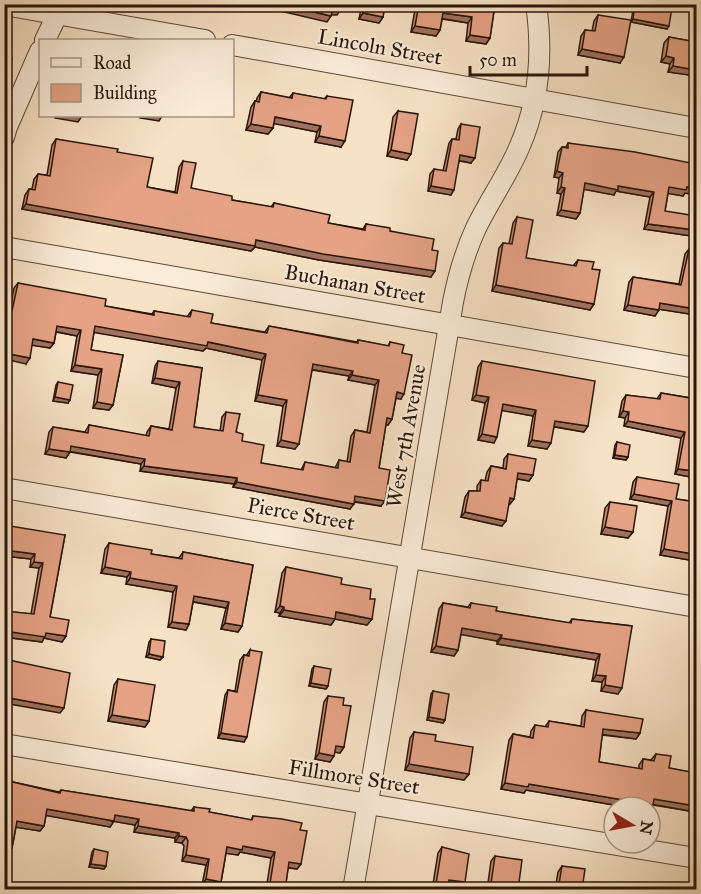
<svg xmlns="http://www.w3.org/2000/svg" width="701" height="894" font-family="'IM FELL Great Primer',serif">
  <rect width="100%" height="100%" fill="#f7e2c5"/>
  <filter id="stains"><feTurbulence type="fractalNoise" baseFrequency=".00333" numOctaves="4"/><feColorMatrix values="0 0 0 0 .2 0 0 0 0 .09 0 0 0 0 .02 0 0 0 .5 -.17"/></filter>
  <radialGradient id="worn" r=".72"><stop offset=".6" stop-color="#630" stop-opacity="0"/><stop offset="1" stop-color="#630" stop-opacity=".3"/></radialGradient>
  <g fill="none" stroke-linecap="round" stroke-linejoin="round">
    <defs>
      <g id="minor">
        <polyline points="4,5 205,40"/>
        <polyline points="45,40 62,5"/>
        <polyline points="232,45 696,128"/>
        <polyline points="4,137 7,127 40,51"/>
        <polyline points="4,247 696,368"/>
        <polyline points="4,488 696,607"/>
        <polyline points="4,744 696,858"/>
        <path d="M 353,890 L 453,302 C 458,276 465,252 476,228 C 489,201 507,176 519,148 C 539,103 543,52 536,4"/>
      </g>
    </defs>
    <use href="#minor" stroke="#5c4839" stroke-width="22"/>
    <use href="#minor" stroke="#faecd9" stroke-width="20"/>
  </g>
  <g fill="#c58b72" stroke="#29150a" stroke-width="1.5">
    <polygon points="362,4 385,4 383,17 379,23 359,19"/>
    <polygon points="416,4 495,4 490,38 486,44 466,41 468,23 442,19 440,30 436,36 411,32"/>
    <polygon points="634,4 657,4 667,29 631,22"/>
    <polygon points="598,15 620,63 578,55 581,36 585,30 592,31 594,21"/>
    <polygon points="669,37 696,42 696,76 668,72 670,64 661,62 664,43"/>
    <polygon points="261,92 289,98 293,93 324,99 327,96 341,147 315,142 317,132 274,123 273,128 268,134 246,130 251,107 255,101 256,102 257,98"/>
    <polygon points="398,111 407,160 387,156 393,117"/>
    <polygon points="461,124 471,163 459,161 451,195 428,191 430,174 434,169 443,171 449,143 452,139 456,139 458,129"/>
    <polygon points="56,139 117,152 147,187 175,192 179,167 183,161 191,188 232,200 271,207 274,203 328,223 363,229 366,224 390,231 432,250 431,277 319,260 255,247 251,251 22,209 25,195 29,189 32,189 34,179 38,174 47,175 52,145"/>
    <polygon points="568,143 696,170 696,195 685,193 683,196 668,193 665,211 691,236 644,229 650,197 616,191 614,195 584,189 580,213 576,219 557,215 561,194 557,193 559,178 554,177 558,152 562,147 566,147"/>
    <polygon points="517,217 526,258 573,266 578,260 592,269 594,304 590,310 492,291 499,248 503,243 509,244 513,223"/>
    <polygon points="689,249 696,315 659,309 655,316 624,310 629,282 633,277 679,284 685,254"/>
    <polygon points="18,283 105,306 152,314 154,311 187,317 192,310 211,323 265,332 269,326 357,342 358,340 388,346 390,342 402,353 401,399 396,398 392,419 388,425 386,424 379,468 381,506 354,502 350,509 233,487 234,484 140,471 141,464 70,452 66,458 45,454 49,432 53,427 85,432 89,425 146,436 147,432 151,426 169,429 176,388 152,383 155,366 158,361 202,368 194,427 220,431 222,417 226,412 242,441 261,463 301,470 305,462 335,468 339,460 347,462 351,436 355,430 367,432 375,385 348,380 349,376 312,370 295,449 277,446 283,406 255,401 262,360 206,348 203,351 94,332 91,350 123,355 113,405 109,410 93,408 98,375 71,371 77,336 56,332 54,343 50,348 32,345 26,364 9,311 14,288"/>
    <polygon points="482,361 584,432 554,427 547,449 528,446 533,416 502,410 494,443 478,440 485,403 472,400 478,367"/>
    <polygon points="58,382 68,403 53,401 56,385"/>
    <polygon points="661,393 696,399 694,471 690,477 675,474 681,438 624,426 625,418 619,417 622,401 626,395 657,399"/>
    <polygon points="617,442 628,457 626,460 613,458 615,445"/>
    <polygon points="508,454 533,475 529,481 517,479 514,499 510,504 509,504 502,526 461,517 465,497 469,491 477,491 477,486 481,480 485,481 487,472 491,466 503,468 504,459"/>
    <polygon points="637,477 676,499 696,502 696,554 693,553 689,560 660,555 668,506 630,499 633,482"/>
    <polygon points="610,502 633,532 628,538 601,534 605,508"/>
    <polygon points="65,535 50,617 66,636 62,642 44,638 42,642 4,637 4,611 31,614 39,568 30,567 31,559 4,556"/>
    <polygon points="109,543 151,554 179,558 183,552 253,565 242,626 238,632 221,629 226,608 193,602 189,624 186,630 168,627 173,592 126,584 127,577 101,573 105,549"/>
    <polygon points="286,567 341,584 370,599 372,619 367,625 335,619 331,625 279,616 280,613 275,612 282,573"/>
    <polygon points="443,603 468,607 471,603 496,611 569,623 572,619 632,626 618,694 601,691 602,682 592,681 596,660 497,644 497,641 461,634 458,650 454,656 431,652 439,609"/>
    <polygon points="151,639 163,657 160,660 146,657 149,642"/>
    <polygon points="250,650 244,742 218,738 225,695 228,690 235,691 240,660 244,655 246,656"/>
    <polygon points="314,666 328,686 326,689 309,686 312,669"/>
    <polygon points="118,679 149,721 145,727 108,721 114,685"/>
    <polygon points="433,691 445,720 443,723 427,720 431,694"/>
    <polygon points="328,696 343,705 344,747 340,753 335,752 330,762 315,759 324,702"/>
    <polygon points="586,710 640,733 636,739 602,735 599,762 639,769 639,765 643,759 651,760 656,754 669,768 696,773 696,812 653,805 650,807 626,807 526,790 524,793 501,789 509,740 513,734 530,737 531,731 535,725 545,727 549,721 581,726 582,716"/>
    <polygon points="414,732 435,741 469,774 464,780 405,770 410,738"/>
    <polygon points="4,780 59,792 61,790 191,811 194,807 209,812 251,820 253,816 300,830 301,864 297,869 288,868 285,890 266,890 271,858 240,852 238,855 226,853 221,882 217,888 202,885 206,865 182,861 184,846 182,843 175,842 175,838 134,832 135,825 114,821 110,827 46,815 44,826 40,831 16,827 12,848 8,853 4,853"/>
    <polygon points="442,847 461,889 448,886 445,890 432,890 438,853"/>
    <polygon points="94,849 106,866 104,869 89,867 92,852"/>
    <polygon points="495,856 518,890 487,890 491,861"/>
    <polygon points="562,866 582,890 555,890 558,872"/>
  </g>
  <g fill="#a0715d" stroke="#29150a" stroke-width="1.5">
    <polygon points="280,4 331,16 327,22 276,10"/>
    <polygon points="333,9 341,9 337,15 329,15"/>
    <polygon points="363,13 383,17 379,23 359,19"/>
    <polygon points="443,13 472,17 468,23 439,18"/>
    <polygon points="633,19 669,26 667,29 631,22"/>
    <polygon points="415,26 440,30 436,36 411,32"/>
    <polygon points="470,35 490,38 486,44 466,41"/>
    <polygon points="582,49 624,57 620,63 578,55"/>
    <polygon points="666,56 674,58 670,64 661,62"/>
    <polygon points="673,66 696,70 696,76 668,72"/>
    <polygon points="4,73 9,74 5,79 4,79"/>
    <polygon points="56,116 82,116 78,122 55,118"/>
    <polygon points="141,116 162,116 159,121 140,118"/>
    <polygon points="275,117 321,126 317,132 271,123"/>
    <polygon points="251,124 273,128 268,134 246,130"/>
    <polygon points="319,136 345,141 341,147 315,142"/>
    <polygon points="391,150 411,154 407,160 387,156"/>
    <polygon points="460,155 475,158 471,163 457,160"/>
    <polygon points="557,171 563,173 559,178 554,177"/>
    <polygon points="585,183 618,186 654,192 650,197 616,191 614,195 582,189"/>
    <polygon points="431,186 454,190 451,195 428,191"/>
    <polygon points="561,187 565,188 561,194 557,193"/>
    <polygon points="669,187 687,187 696,189 696,195 685,193 683,196 665,193"/>
    <polygon points="26,204 256,240 435,271 431,277 319,260 255,247 251,251 22,209"/>
    <polygon points="561,210 580,213 576,219 557,215"/>
    <polygon points="648,224 695,230 691,236 644,229"/>
    <polygon points="496,285 594,304 590,310 492,291"/>
    <polygon points="660,303 696,309 696,315 657,309"/>
    <polygon points="628,305 659,310 655,316 624,310"/>
    <polygon points="57,326 81,330 77,336 53,331"/>
    <polygon points="95,326 208,342 266,354 262,360 206,348 203,351 91,332"/>
    <polygon points="33,339 54,343 50,348 30,345"/>
    <polygon points="4,353 30,358 26,364 4,359"/>
    <polygon points="313,364 353,371 349,376 309,369"/>
    <polygon points="75,365 102,369 98,375 71,371"/>
    <polygon points="352,375 379,380 375,385 348,380"/>
    <polygon points="155,378 180,382 176,388 152,383"/>
    <polygon points="397,392 404,394 401,399 393,398"/>
    <polygon points="258,395 287,400 283,406 255,401"/>
    <polygon points="476,395 489,397 485,403 472,400"/>
    <polygon points="55,397 70,400 68,403 53,401"/>
    <polygon points="97,402 113,405 109,410 93,408"/>
    <polygon points="503,404 536,410 533,416 499,410"/>
    <polygon points="623,411 629,412 625,418 619,417"/>
    <polygon points="387,418 392,419 388,425 383,424"/>
    <polygon points="555,421 588,426 584,432 551,426"/>
    <polygon points="628,421 685,432 681,438 624,426"/>
    <polygon points="482,434 497,437 494,443 478,440"/>
    <polygon points="281,440 299,444 295,449 277,446"/>
    <polygon points="532,440 551,443 547,449 528,446"/>
    <polygon points="71,446 145,459 141,464 67,451"/>
    <polygon points="49,449 70,452 66,458 45,454"/>
    <polygon points="615,455 628,457 626,460 613,458"/>
    <polygon points="144,466 237,478 234,484 140,471"/>
    <polygon points="678,469 694,471 690,477 675,474"/>
    <polygon points="518,473 533,475 529,481 514,478"/>
    <polygon points="237,482 354,504 350,509 233,487"/>
    <polygon points="634,494 672,501 668,506 630,499"/>
    <polygon points="355,496 385,501 381,506 352,501"/>
    <polygon points="510,498 514,499 510,504 506,503"/>
    <polygon points="465,512 506,521 502,526 461,517"/>
    <polygon points="605,527 633,532 628,538 601,534"/>
    <polygon points="694,548 696,548 696,554 691,553"/>
    <polygon points="664,549 693,554 689,560 660,555"/>
    <polygon points="4,550 35,554 31,559 4,556"/>
    <polygon points="34,562 43,563 39,568 30,567"/>
    <polygon points="105,567 131,572 127,577 101,573"/>
    <polygon points="130,578 177,586 173,592 126,584"/>
    <polygon points="194,596 229,602 226,608 190,601"/>
    <polygon points="280,606 284,607 280,613 275,612"/>
    <polygon points="284,610 336,612 372,619 367,625 335,619 331,625 279,616"/>
    <polygon points="172,622 189,624 186,630 168,627"/>
    <polygon points="225,623 242,626 238,632 221,629"/>
    <polygon points="462,628 502,635 497,641 458,634"/>
    <polygon points="4,631 46,633 66,636 62,642 44,638 42,642 4,637"/>
    <polygon points="501,638 600,654 596,660 497,644"/>
    <polygon points="436,646 458,650 454,656 431,652"/>
    <polygon points="149,654 163,657 160,660 146,657"/>
    <polygon points="596,675 606,676 602,682 592,681"/>
    <polygon points="311,683 328,686 326,689 309,686"/>
    <polygon points="605,685 622,688 618,694 601,691"/>
    <polygon points="4,697 64,708 60,713 4,703"/>
    <polygon points="112,715 149,721 145,727 108,721"/>
    <polygon points="429,717 445,720 443,723 427,720"/>
    <polygon points="603,729 640,733 636,739 599,734"/>
    <polygon points="221,733 247,737 244,742 218,738"/>
    <polygon points="336,746 344,747 340,753 332,752"/>
    <polygon points="319,753 334,756 330,762 315,759"/>
    <polygon points="409,764 469,774 464,780 405,770"/>
    <polygon points="505,783 529,784 653,805 650,810 650,807 626,807 526,790 524,793 501,789"/>
    <polygon points="654,799 696,806 696,812 650,804"/>
    <polygon points="47,809 114,821 110,827 43,815"/>
    <polygon points="115,815 139,819 135,825 111,821"/>
    <polygon points="17,821 44,826 40,831 14,827"/>
    <polygon points="138,826 179,833 175,838 134,832"/>
    <polygon points="179,836 186,837 182,843 175,842"/>
    <polygon points="4,846 12,848 8,853 4,853"/>
    <polygon points="243,846 275,852 271,858 240,852 238,855 223,853 227,847"/>
    <polygon points="186,855 209,859 206,865 182,861"/>
    <polygon points="289,862 301,864 297,869 285,867"/>
    <polygon points="91,864 106,866 104,869 89,867"/>
    <polygon points="206,879 221,882 217,888 202,885"/>
    <polygon points="449,880 465,882 461,889 448,886 445,890 432,890 436,884"/>
  </g>
  <g fill="#e5a285" stroke="#29150a" stroke-width="1.5">
    <polygon points="281,4 342,4 341,9 333,9 331,16"/>
    <polygon points="365,4 385,4 383,17 363,13"/>
    <polygon points="419,4 495,4 490,38 470,35 472,17 443,13 440,30 415,26"/>
    <polygon points="635,4 657,4 672,7 669,26 633,19"/>
    <polygon points="598,15 631,20 624,57 582,49 585,30 595,31"/>
    <polygon points="669,37 696,42 696,70 673,66 674,58 666,56"/>
    <polygon points="4,43 8,43 5,57 12,58 9,74 4,73"/>
    <polygon points="261,92 292,98 293,93 326,99 327,96 353,100 345,141 319,136 321,126 275,117 273,128 251,124 255,101 259,102"/>
    <polygon points="398,111 418,114 411,154 391,150"/>
    <polygon points="461,124 480,127 475,158 460,155 454,190 431,186 434,169 446,171 452,139 459,140"/>
    <polygon points="56,139 118,149 117,152 153,158 147,187 177,193 183,161 196,163 191,188 232,196 232,200 273,207 274,203 330,215 328,223 365,230 366,224 390,228 390,231 434,239 432,250 438,251 435,271 323,254 256,240 255,246 26,204 29,189 35,190 38,174 50,176"/>
    <polygon points="568,143 635,152 691,163 690,169 696,170 696,189 687,187 686,190 669,187 665,211 696,216 695,230 648,224 654,192 618,186 618,190 585,183 580,213 561,210 565,188 561,187 563,173 557,171 562,147 568,148"/>
    <polygon points="517,217 533,220 526,258 576,266 578,260 594,262 592,269 600,270 594,304 496,285 503,243 512,244"/>
    <polygon points="689,249 696,251 696,309 660,303 659,310 628,305 633,277 681,285"/>
    <polygon points="18,283 106,299 105,306 154,315 154,311 190,317 192,310 213,314 211,323 267,333 269,326 358,343 358,340 389,346 390,342 404,345 402,353 412,355 404,394 397,392 392,419 387,418 379,468 390,470 385,501 355,496 354,504 237,482 237,478 144,466 145,459 71,446 70,452 49,449 53,427 88,433 89,425 149,436 151,426 172,430 180,382 155,378 158,361 202,368 194,427 223,431 226,412 240,414 236,432 243,434 242,441 264,445 261,463 303,470 305,462 338,468 339,460 350,462 355,430 370,433 379,380 352,375 353,371 313,364 299,444 281,440 287,400 258,395 266,354 208,342 207,346 95,326 91,350 123,355 113,405 97,402 102,369 75,365 81,330 57,326 54,343 33,339 30,358 4,353 4,310 12,311"/>
    <polygon points="482,361 595,381 588,426 555,421 551,443 532,440 536,410 503,404 497,437 482,434 489,397 476,395"/>
    <polygon points="58,382 73,385 70,400 55,397"/>
    <polygon points="661,393 696,399 696,457 694,471 678,469 685,432 628,421 629,412 623,411 626,395 660,399"/>
    <polygon points="617,442 630,445 628,457 615,455"/>
    <polygon points="508,454 536,459 533,475 518,473 514,499 510,498 506,521 465,512 469,491 480,491 481,480 488,481 491,466 506,469"/>
    <polygon points="637,477 679,484 676,499 696,502 696,548 694,548 693,554 664,549 672,501 634,494"/>
    <polygon points="610,502 637,506 633,532 605,527"/>
    <polygon points="4,525 65,535 50,617 69,620 66,636 46,633 45,637 4,631 4,611 34,614 43,563 34,562 35,554 4,550"/>
    <polygon points="109,543 152,550 151,554 182,559 183,552 253,565 242,626 225,623 229,602 194,596 189,624 172,622 177,586 130,578 131,572 105,567"/>
    <polygon points="286,567 342,578 341,584 371,589 370,599 375,599 372,619 336,612 335,619 284,610 284,607 280,606"/>
    <polygon points="4,574 10,575 4,605"/>
    <polygon points="443,603 470,608 471,603 497,607 496,611 571,623 572,619 632,626 622,688 605,685 606,676 596,675 600,654 501,638 502,635 462,628 458,650 436,646"/>
    <polygon points="151,639 165,641 163,657 149,654"/>
    <polygon points="250,650 262,652 247,737 221,733 228,690 237,692 244,655 249,656"/>
    <polygon points="4,659 70,673 64,708 4,697"/>
    <polygon points="314,666 331,669 328,686 311,683"/>
    <polygon points="118,679 155,685 149,721 112,715"/>
    <polygon points="433,691 449,694 445,720 429,717"/>
    <polygon points="328,696 344,698 343,705 351,706 344,747 336,746 334,756 319,753"/>
    <polygon points="586,710 643,719 640,733 603,729 599,762 642,769 643,759 654,761 656,754 671,756 669,768 696,773 696,806 654,799 653,805 529,784 528,787 505,783 513,734 533,738 535,725 548,727 549,721 584,727"/>
    <polygon points="414,732 436,735 435,741 473,747 469,774 409,764"/>
    <polygon points="4,780 60,793 61,790 194,811 194,807 210,809 209,812 252,820 253,816 282,819 302,823 300,830 307,831 301,864 289,862 285,890 269,890 275,852 243,846 242,850 227,847 221,882 206,879 209,859 186,855 188,841 186,837 179,836 179,833 138,826 139,819 115,815 114,821 47,809 44,826 17,821 12,848 4,846"/>
    <polygon points="442,847 469,854 465,882 449,880 448,885 436,884"/>
    <polygon points="94,849 108,852 106,866 91,864"/>
    <polygon points="495,856 522,860 518,890 490,890"/>
    <polygon points="562,866 585,869 582,890 558,890"/>
    <polygon points="138,886 157,890 138,890"/>
  </g>
  <g text-anchor="middle" stroke-width="4.5" stroke-linejoin="round" paint-order="stroke">
    <g font-size="21" fill="#29150a" stroke="#faecd9">
      <text transform="translate(380 47) rotate(10)" y="7">Lincoln Street</text>
      <text transform="translate(355 284) rotate(10)" y="7">Buchanan Street</text>
      <text transform="translate(406 436) rotate(-80)" y="7">West 7th Avenue</text>
      <text transform="translate(301 514) rotate(10)" y="7">Pierce Street</text>
      <text transform="translate(354 777) rotate(9)" y="7">Fillmore Street</text>
    </g>
  </g>
  <rect width="701" height="894" fill="none" stroke="#f7e2c5" stroke-width="24"/>
  <rect x="6" y="6" width="689" height="882" fill="none" stroke="#29150a" stroke-width="3"/>
  <rect x="12" y="12" width="677" height="870" fill="none" stroke="#29150a" stroke-width="1.5"/>
  <rect x="39" y="39" width="195" height="78" fill="#faecd9" stroke="#a69686" stroke-width="1.5"/>
  <rect x="51" y="58" width="30" height="9" fill="#faecd9" stroke="#a69686" stroke-width="1.5"/>
  <text x="93" y="69" font-size="18" fill="#29150a">Road</text>
  <rect x="51" y="84" width="30" height="18" fill="#e5a285" stroke="#a69686" stroke-width="1.5"/>
  <text x="93" y="99" font-size="18" fill="#29150a">Building</text>
  <g transform="translate(632 825) rotate(100)"><circle r="28" fill="#faecd9" stroke="#a69686" stroke-width="1.5"/>
  <path d="M0-4.5L10 22L0 15L-10 22Z" fill="#8f2418"/>
  <text y="-9" font-size="16" font-weight="bold" text-anchor="middle" fill="#29150a">N</text>
  </g>
  <path d="M470 66v9h117v-9" fill="none" stroke="#29150a" stroke-width="3"/>
  <text x="479" y="66" font-size="18" fill="#29150a" stroke="#faecd9" stroke-width="4.5" paint-order="stroke">50 m</text>
  <rect width="100%" height="100%" filter="url(#stains)"/>
  <rect width="100%" height="100%" fill="url(#worn)"/>
</svg>
